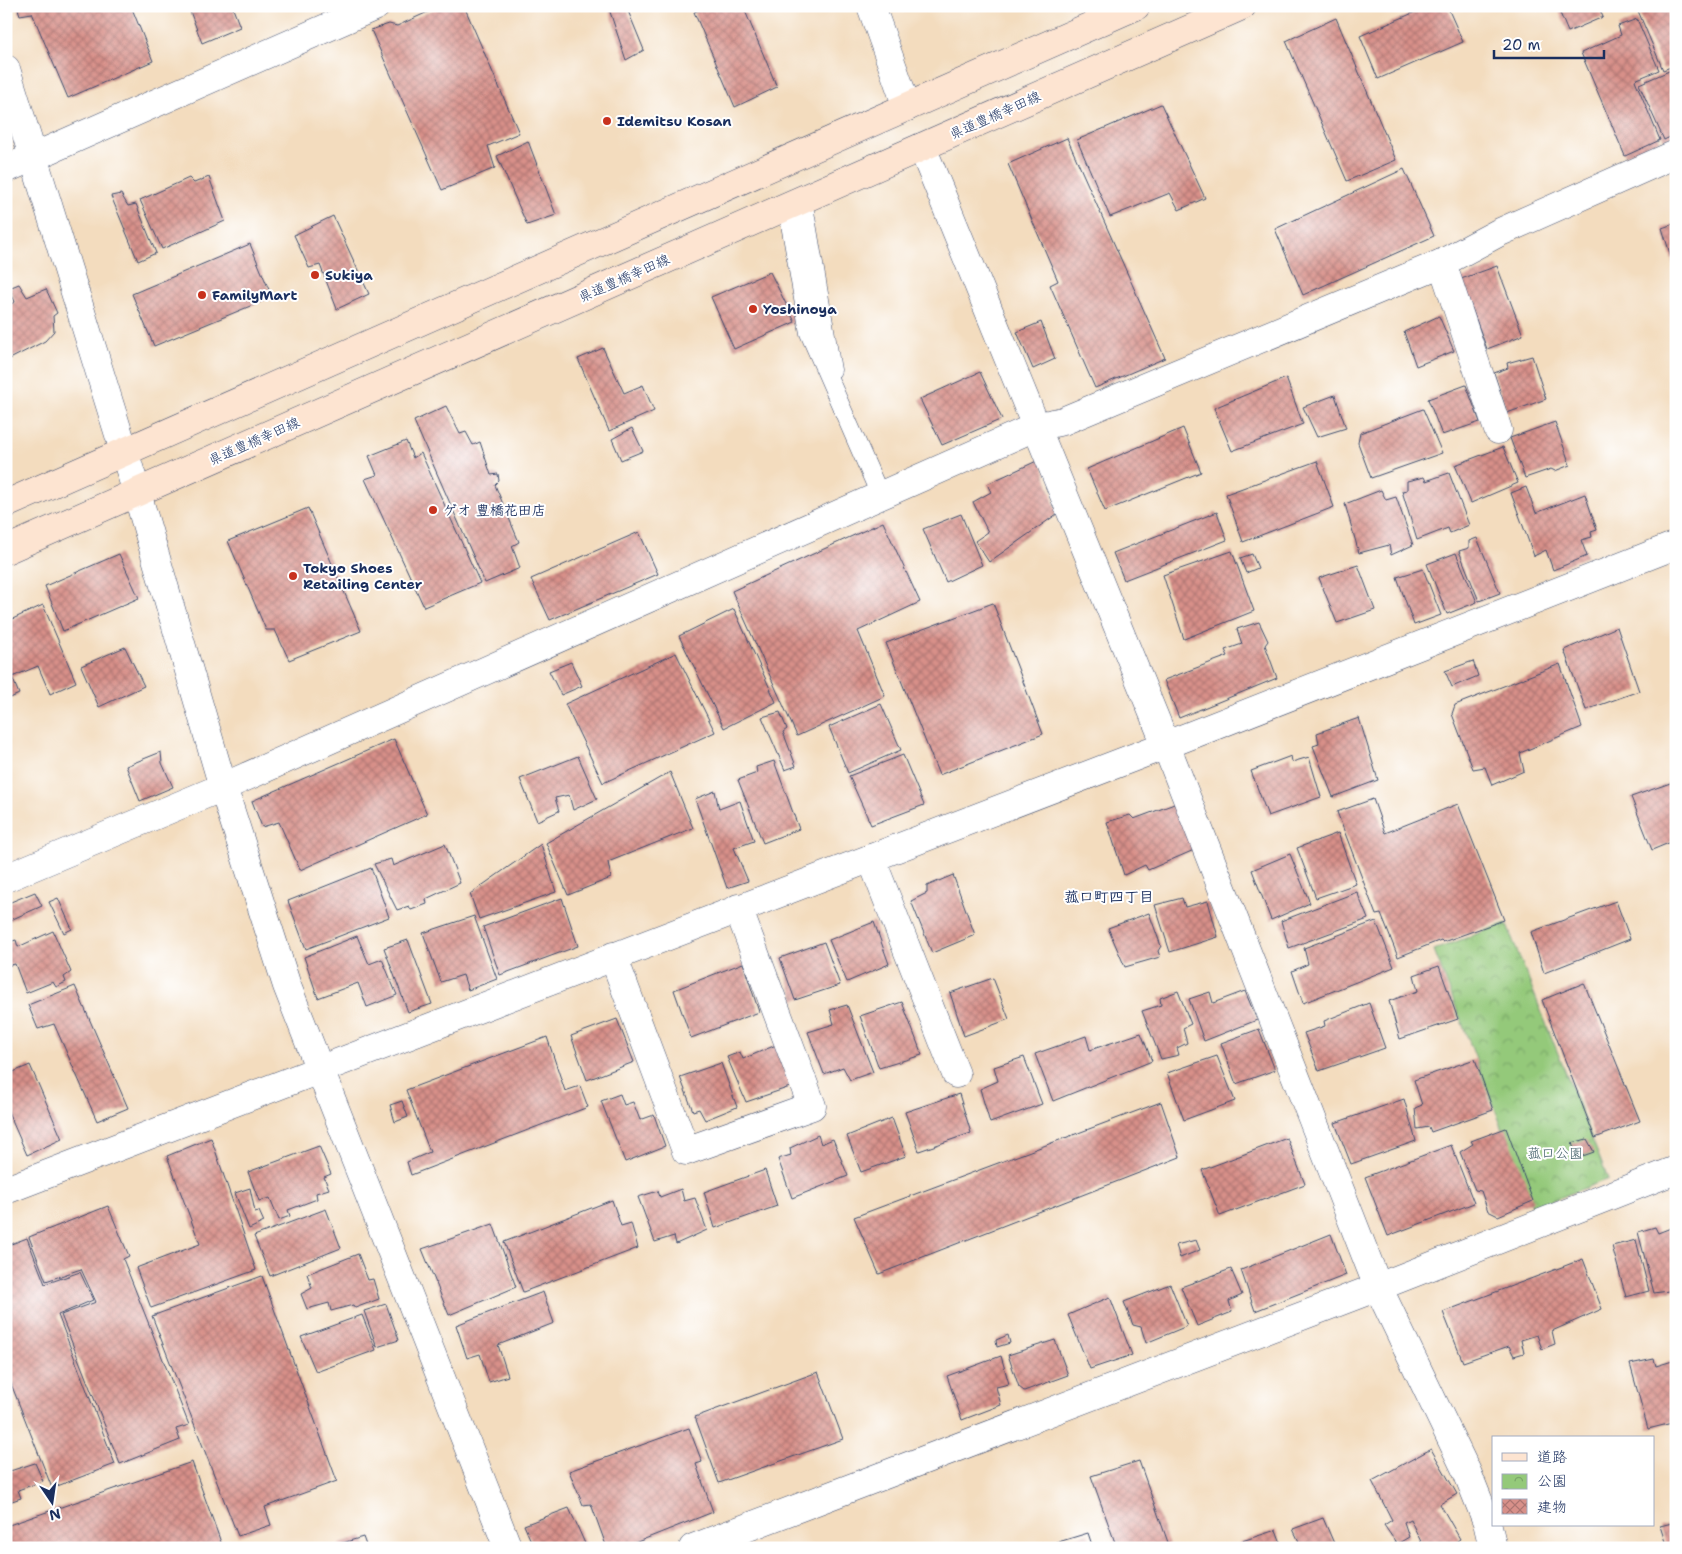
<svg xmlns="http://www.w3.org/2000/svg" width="1682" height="1554" font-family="'Shantell Sans','Klee One',sans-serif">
  <defs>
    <pattern id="park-crowns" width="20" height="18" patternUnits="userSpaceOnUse" patternTransform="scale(1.25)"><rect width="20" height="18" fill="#94c97a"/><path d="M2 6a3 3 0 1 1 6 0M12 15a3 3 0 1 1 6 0" fill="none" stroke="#78a467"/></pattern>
    <pattern id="building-cross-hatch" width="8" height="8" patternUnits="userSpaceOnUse" patternTransform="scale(1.25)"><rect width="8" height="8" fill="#d89089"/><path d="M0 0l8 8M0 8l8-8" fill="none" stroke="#ae7673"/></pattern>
  </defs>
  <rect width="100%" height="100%" fill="#fff"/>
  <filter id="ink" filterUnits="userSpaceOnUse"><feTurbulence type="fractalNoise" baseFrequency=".02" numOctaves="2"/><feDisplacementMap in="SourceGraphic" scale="10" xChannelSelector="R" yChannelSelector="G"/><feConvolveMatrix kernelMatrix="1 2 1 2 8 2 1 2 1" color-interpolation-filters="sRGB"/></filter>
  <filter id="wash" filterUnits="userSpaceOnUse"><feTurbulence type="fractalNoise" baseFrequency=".0096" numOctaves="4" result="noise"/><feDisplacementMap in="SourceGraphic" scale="20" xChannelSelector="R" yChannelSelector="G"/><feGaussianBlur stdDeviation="1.12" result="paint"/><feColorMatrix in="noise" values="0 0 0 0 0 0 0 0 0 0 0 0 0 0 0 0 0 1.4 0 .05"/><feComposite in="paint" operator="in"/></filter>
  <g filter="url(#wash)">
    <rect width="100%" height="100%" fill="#f3dcbe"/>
    <polygon fill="url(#park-crowns)" stroke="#587c6c" points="1506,923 1608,1179 1533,1208 1434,950"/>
    <g id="blocks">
      <g fill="url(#building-cross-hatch)">
        <polygon points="17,6 131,6 153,61 68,98 32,13 20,15"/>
        <polygon points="188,6 232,6 240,27 202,43"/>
        <polygon points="441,6 464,6 519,133 488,146 495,168 442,190 371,30 389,24 397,26"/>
        <polygon points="608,6 626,6 644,50 626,60"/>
        <polygon points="709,6 743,6 777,87 735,107 694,12"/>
        <polygon points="1429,6 1447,6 1463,42 1378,79 1360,36"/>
        <polygon points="1557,6 1598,6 1603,17 1568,32"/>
        <polygon points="1636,6 1676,6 1676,65 1663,70"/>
        <polygon points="1336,18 1396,160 1347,181 1286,41"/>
        <polygon points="1637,19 1659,70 1635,80 1660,140 1625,156 1581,53 1621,35 1618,26"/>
        <polygon points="1676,68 1676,134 1664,140 1639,84"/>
        <polygon points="1161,104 1205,198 1179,210 1170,193 1110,217 1077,140"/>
        <polygon points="1067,138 1165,358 1095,388 1050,285 1058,281 1008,164"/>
        <polygon points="528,141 556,215 527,225 497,156"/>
        <polygon points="1404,169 1434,236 1303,295 1275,229"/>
        <polygon points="209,177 225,221 162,249 140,200 189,178 194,183"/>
        <polygon points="121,194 128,206 136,204 156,253 138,261 111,196"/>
        <polygon points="333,216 369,294 337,309 320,265 309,268 294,235"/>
        <polygon points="1676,223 1676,270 1675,270 1662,228"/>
        <polygon points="250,244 272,297 154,346 132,294"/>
        <polygon points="1497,266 1523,335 1487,349 1461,279"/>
        <polygon points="770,272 795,322 734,349 711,297"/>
        <polygon points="19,284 27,297 46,289 57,313 53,316 54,331 45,341 6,361 6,306 15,302 9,288"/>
        <polygon points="1439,316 1454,351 1416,366 1404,332"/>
        <polygon points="1041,322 1055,359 1033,369 1017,332"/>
        <polygon points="603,348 624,393 643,385 654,411 609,431 578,359"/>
        <polygon points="1532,356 1546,399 1507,413 1494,373 1508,368 1507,363"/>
        <polygon points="980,372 1002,419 942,445 920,399"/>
        <polygon points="1286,378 1303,424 1232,451 1214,408"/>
        <polygon points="1466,385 1480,422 1442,435 1428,399"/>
        <polygon points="1335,395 1346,428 1317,437 1303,407"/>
        <polygon points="446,406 460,434 466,432 473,445 480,442 491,475 498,474 499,481 495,485 519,542 512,546 520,568 485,583 414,421"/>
        <polygon points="1423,409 1442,453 1371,478 1358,443 1360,433"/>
        <polygon points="1555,422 1570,465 1555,471 1551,469 1525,478 1510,438"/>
        <polygon points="632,428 643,451 621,460 612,439"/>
        <polygon points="1183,428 1201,472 1105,511 1087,469"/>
        <polygon points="406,441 413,458 421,453 480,583 424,607 365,479 377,475 369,456"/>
        <polygon points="1503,447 1518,483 1471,503 1455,465"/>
        <polygon points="1041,459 1057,514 989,562 975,541 988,532 973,502 991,492 987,484"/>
        <polygon points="1317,461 1334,507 1243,542 1226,494"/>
        <polygon points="1449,473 1469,525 1450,533 1448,528 1417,540 1402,491 1407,490 1407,481 1424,477 1426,481"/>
        <polygon points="1526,487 1536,513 1585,494 1597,530 1591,532 1592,537 1581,540 1587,556 1553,570 1546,550 1534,556 1511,493"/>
        <polygon points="1381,490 1386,500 1396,497 1413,545 1391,555 1389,545 1359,553 1345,504"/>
        <polygon points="308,508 361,631 289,660 275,630 266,630 228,541"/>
        <polygon points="1217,512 1227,540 1124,580 1113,553"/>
        <polygon points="961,514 982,565 946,582 923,529"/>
        <polygon points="883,522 920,602 858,631 885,696 797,736 732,591"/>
        <polygon points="639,532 658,574 550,620 531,579"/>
        <polygon points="1477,538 1500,593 1479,601 1459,551 1469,548 1469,541"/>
        <polygon points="1232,551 1254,611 1184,639 1163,575"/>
        <polygon points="1456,553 1477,602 1447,614 1427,564"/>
        <polygon points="119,554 139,598 63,631 45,586"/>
        <polygon points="1252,554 1258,568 1246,573 1240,558"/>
        <polygon points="1358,565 1375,610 1337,623 1319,578"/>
        <polygon points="1423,569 1441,615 1414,625 1397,577"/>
        <polygon points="993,603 1043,734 939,775 886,643"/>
        <polygon points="43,605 76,682 50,694 38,666 12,677 19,694 6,700 6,622"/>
        <polygon points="734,609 776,702 724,728 679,636"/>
        <polygon points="1259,622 1268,641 1265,645 1277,678 1179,718 1164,680 1228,656 1225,650 1242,644 1237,629"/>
        <polygon points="1617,627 1639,691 1586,710 1564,650"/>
        <polygon points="125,647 144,686 99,707 81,666"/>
        <polygon points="676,653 715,732 603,783 565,704"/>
        <polygon points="1473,661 1478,676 1452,687 1445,671"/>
        <polygon points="571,662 582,686 561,695 549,671"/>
        <polygon points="1560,664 1582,727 1520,753 1524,771 1492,785 1485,767 1473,769 1452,714 1455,705"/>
        <polygon points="881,704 901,750 848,773 829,727"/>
        <polygon points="780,712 787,729 783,732 796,766 785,770 762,717"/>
        <polygon points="1359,718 1378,780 1333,797 1313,746 1319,744 1317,733"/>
        <polygon points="394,739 427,814 300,870 279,822 262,827 252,801"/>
        <polygon points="161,752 162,763 173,787 140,801 126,766"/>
        <polygon points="903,755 924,805 871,825 849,776"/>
        <polygon points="578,756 597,799 573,810 569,795 555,798 559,811 537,821 520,779"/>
        <polygon points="1291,756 1292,762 1309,757 1321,797 1268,816 1251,771"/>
        <polygon points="774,761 799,829 763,843 738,780 757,773 756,767"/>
        <polygon points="670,772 693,828 608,862 611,878 568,895 546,843"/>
        <polygon points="1676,781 1676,840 1652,850 1631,797"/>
        <polygon points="715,791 719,809 740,801 754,841 734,848 748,881 727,888 695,799"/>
        <polygon points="1373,799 1385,833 1458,804 1504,920 1443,942 1441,940 1398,957 1381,914 1376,915 1337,812"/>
        <polygon points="1177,803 1194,850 1148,870 1145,865 1124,875 1107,822 1130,815 1134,819"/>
        <polygon points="1338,833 1356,884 1316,898 1297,848"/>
        <polygon points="445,844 460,883 426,899 427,904 411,910 409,906 397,910 374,864 391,859 393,866"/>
        <polygon points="541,844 556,892 479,919 470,894"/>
        <polygon points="1290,854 1310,903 1271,920 1252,870"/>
        <polygon points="371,868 389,917 306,949 288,901"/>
        <polygon points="953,875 975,935 932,953 911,901 927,893 927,886"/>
        <polygon points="35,892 42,906 6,922 6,904"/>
        <polygon points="1357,892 1368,919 1289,948 1281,921"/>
        <polygon points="58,898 72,929 64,933 49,902"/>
        <polygon points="562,898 578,946 500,975 483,927"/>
        <polygon points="1182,898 1185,907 1208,901 1218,937 1170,952 1155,905"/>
        <polygon points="1616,901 1630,939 1544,973 1531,932"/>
        <polygon points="1149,913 1161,946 1158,951 1160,957 1125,967 1108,928"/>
        <polygon points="474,916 497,979 468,990 463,975 441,982 423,933"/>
        <polygon points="1376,921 1394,967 1303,1003 1292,971 1308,964 1304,948"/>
        <polygon points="874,922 889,964 847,982 829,940"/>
        <polygon points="53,931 71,972 64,977 66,982 56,987 53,982 26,993 15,964 7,966 6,943 16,940 18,947"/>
        <polygon points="357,936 369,964 382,959 397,995 367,1007 358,983 318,998 304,957"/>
        <polygon points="408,940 432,1004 408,1012 384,948"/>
        <polygon points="824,942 840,985 795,1000 780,958"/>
        <polygon points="743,963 759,1012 691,1038 674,990"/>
        <polygon points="1439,966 1458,1019 1400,1039 1389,1001 1418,991 1414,975"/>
        <polygon points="993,978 1009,1019 964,1036 950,993"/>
        <polygon points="1584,983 1640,1121 1595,1138 1542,1000"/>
        <polygon points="75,986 128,1108 97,1121 54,1024 38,1029 28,1005"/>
        <polygon points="1178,991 1191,1024 1183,1028 1187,1043 1177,1048 1179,1055 1161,1059 1142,1011 1161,1005 1160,998"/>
        <polygon points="1245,991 1257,1020 1204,1041 1189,999 1210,992 1213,1003"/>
        <polygon points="902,1002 922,1055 879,1068 860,1016"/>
        <polygon points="1369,1003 1385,1048 1319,1071 1304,1033 1325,1026 1324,1021"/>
        <polygon points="847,1005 873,1072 850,1080 843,1067 824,1074 808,1032 834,1024 830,1010"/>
        <polygon points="617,1019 634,1062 587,1080 571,1036"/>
        <polygon points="1259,1029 1275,1070 1236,1084 1221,1043"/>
        <polygon points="1141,1033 1152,1061 1053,1101 1035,1054 1086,1036 1090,1050"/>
        <polygon points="547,1037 565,1091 580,1086 588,1107 411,1175 407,1162 430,1152 406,1090"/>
        <polygon points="776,1045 790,1087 746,1102 727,1057 740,1052 743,1059"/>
        <polygon points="1217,1056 1235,1101 1184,1120 1167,1073"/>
        <polygon points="1024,1057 1042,1104 990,1123 980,1089 998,1081 994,1067"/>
        <polygon points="1475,1059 1493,1110 1431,1132 1429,1127 1417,1129 1415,1108 1422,1105 1414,1080"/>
        <polygon points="721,1063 737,1107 705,1120 699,1109 693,1111 680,1077"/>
        <polygon points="30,1065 62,1139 27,1155 6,1107 6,1075"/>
        <polygon points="620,1094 624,1105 633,1102 640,1120 654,1115 665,1146 625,1162 601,1101"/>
        <polygon points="959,1094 971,1133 919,1151 905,1112"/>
        <polygon points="1404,1099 1416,1141 1351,1164 1335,1123"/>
        <polygon points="402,1101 408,1117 395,1122 390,1105"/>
        <polygon points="1161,1102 1180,1157 879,1274 854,1217"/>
        <polygon points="892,1118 906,1156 861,1172 847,1136"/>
        <polygon points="1506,1128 1533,1201 1498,1216 1488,1211 1481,1191 1475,1190 1460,1152 1473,1144 1471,1141"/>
        <polygon points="818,1135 821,1144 833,1139 848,1176 792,1198 778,1159 791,1155 790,1148"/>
        <polygon points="211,1138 256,1270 151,1308 136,1268 200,1244 167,1156"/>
        <polygon points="1287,1138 1305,1184 1220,1216 1202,1170"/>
        <polygon points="1587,1139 1594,1152 1577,1158 1572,1143"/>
        <polygon points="1451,1145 1474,1203 1388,1236 1365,1177"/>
        <polygon points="319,1146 331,1174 324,1177 329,1189 316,1193 317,1199 288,1210 290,1216 279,1220 270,1198 259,1201 248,1172"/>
        <polygon points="765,1170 777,1206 715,1228 704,1192"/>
        <polygon points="250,1188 255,1212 259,1211 264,1222 249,1229 235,1193"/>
        <polygon points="681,1189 684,1201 695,1198 707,1230 676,1244 674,1236 655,1242 638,1197 658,1191 660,1197"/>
        <polygon points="612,1200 621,1226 631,1223 638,1248 523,1292 504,1242"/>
        <polygon points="108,1206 129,1256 123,1259 189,1425 176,1429 180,1440 120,1464 61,1315 96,1302 81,1269 46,1281 29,1237"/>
        <polygon points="326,1209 341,1248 270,1276 254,1236"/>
        <polygon points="493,1224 516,1287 449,1315 422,1249"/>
        <polygon points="1676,1226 1676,1290 1654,1293 1638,1232 1655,1227 1658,1233"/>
        <polygon points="1331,1234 1346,1275 1255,1311 1241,1270"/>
        <polygon points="27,1238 45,1284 80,1272 93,1300 58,1315 115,1464 52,1488 6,1371 6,1246"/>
        <polygon points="1196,1240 1200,1250 1180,1258 1176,1245"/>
        <polygon points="1636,1240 1649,1291 1626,1297 1612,1246"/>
        <polygon points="358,1254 368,1280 373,1279 379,1299 355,1308 353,1305 331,1311 329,1303 307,1309 301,1294 312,1288 307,1274"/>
        <polygon points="1583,1259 1602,1309 1552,1331 1555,1344 1542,1349 1537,1335 1521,1340 1524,1353 1514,1356 1509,1346 1463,1362 1443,1312"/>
        <polygon points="1231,1269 1242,1295 1229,1301 1232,1312 1197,1326 1181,1287"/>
        <polygon points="262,1276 337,1481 265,1507 271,1525 238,1536 152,1316"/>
        <polygon points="1170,1284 1187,1326 1146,1343 1141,1327 1133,1325 1124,1302"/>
        <polygon points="543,1292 554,1323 498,1345 508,1376 489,1382 480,1354 467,1358 456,1325"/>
        <polygon points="1110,1297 1132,1355 1090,1369 1068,1315"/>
        <polygon points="386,1304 399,1340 377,1347 364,1311"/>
        <polygon points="362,1315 376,1350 316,1372 301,1337"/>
        <polygon points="1008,1335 1010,1343 997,1347 996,1340"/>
        <polygon points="1055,1340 1068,1375 1024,1391 1019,1387 1008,1355"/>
        <polygon points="1001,1356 1009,1384 996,1387 1001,1405 962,1420 947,1376"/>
        <polygon points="1654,1359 1656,1366 1676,1360 1676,1422 1648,1429 1630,1364"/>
        <polygon points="818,1372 843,1439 719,1483 695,1417"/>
        <polygon points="689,1428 702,1462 696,1464 713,1512 622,1548 607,1548 591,1504 583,1505 569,1471"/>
        <polygon points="1431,1449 1457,1494 1440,1504 1460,1539 1453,1544 1454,1548 1424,1548 1410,1519 1404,1522 1409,1537 1397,1544 1384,1525 1392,1520 1372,1481"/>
        <polygon points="1139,1461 1170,1548 1117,1548 1091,1476"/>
        <polygon points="192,1462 223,1548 6,1548 6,1526"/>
        <polygon points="35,1463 43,1481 18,1490 21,1498 6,1503 6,1467 8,1466 10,1471"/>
        <polygon points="569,1508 587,1548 534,1548 524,1525"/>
        <polygon points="1323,1518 1336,1548 1302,1548 1293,1529"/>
        <polygon points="1676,1522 1676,1548 1667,1548 1660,1526"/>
        <polygon points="1276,1530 1283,1548 1241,1548 1239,1542"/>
        <polygon points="1088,1533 1093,1548 1057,1548 1055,1543"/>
        <polygon points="363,1537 367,1548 340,1548 339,1544"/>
        <polygon points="473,1544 475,1548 463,1548"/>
      </g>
    </g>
  </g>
  <g filter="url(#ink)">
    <use href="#blocks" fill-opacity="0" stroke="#3b496c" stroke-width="1"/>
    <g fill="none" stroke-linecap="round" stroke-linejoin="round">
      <defs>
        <g id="service">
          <polyline points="803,200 832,370"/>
          <polyline points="787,207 809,333 880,495"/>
        </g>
        <g id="minor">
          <polyline points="871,6 907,107"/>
          <polyline points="6,69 137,493 223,787 287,986 508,1548"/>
          <polyline points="922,147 1166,745 1378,1287 1467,1472 1487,1522 1493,1548"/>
          <polyline points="6,169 376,6"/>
          <polyline points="1442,263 1498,430"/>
          <polyline points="871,858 956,1074"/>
          <polyline points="6,878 223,787 1035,427 1063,421 1442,263 1498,233 1676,154"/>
          <polyline points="613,956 686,1151 812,1106 738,908"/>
          <polyline points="6,1190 1166,745 1676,545"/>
          <polyline points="693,1548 1378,1287 1676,1170"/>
        </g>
        <g id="secondary">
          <polyline points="6,504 1136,6"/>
          <polyline points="6,550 1242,6"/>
        </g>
      </defs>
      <use href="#service" stroke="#3b496c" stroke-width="19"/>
      <use href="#minor" stroke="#3b496c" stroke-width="29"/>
      <use href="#secondary" stroke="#3b496c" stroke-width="29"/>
      <use href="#service" stroke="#fff" stroke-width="18"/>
      <use href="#minor" stroke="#fff" stroke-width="28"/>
      <use href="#secondary" stroke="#fde4d1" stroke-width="28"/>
    </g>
  </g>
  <g fill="#c8321e" stroke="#fff" stroke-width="2">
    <circle cx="607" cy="121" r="5"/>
    <circle cx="315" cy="275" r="5"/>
    <circle cx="202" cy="295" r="5"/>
    <circle cx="753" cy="309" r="5"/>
    <circle cx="433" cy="510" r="5"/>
    <circle cx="293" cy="576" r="5"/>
  </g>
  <g text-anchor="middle" stroke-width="4" stroke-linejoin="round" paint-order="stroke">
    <g font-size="14" fill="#1b2f5e" stroke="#fff">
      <text transform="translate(995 115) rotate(-24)" y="5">県道豊橋幸田線</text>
      <text transform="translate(624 278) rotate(-24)" y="5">県道豊橋幸田線</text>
      <text transform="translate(254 441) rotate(-24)" y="5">県道豊橋幸田線</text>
    </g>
    <g font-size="14" font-weight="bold" fill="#1b2f5e" stroke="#fff" text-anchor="start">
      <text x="617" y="126">Idemitsu Kosan</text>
      <text x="325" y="280">Sukiya</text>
      <text x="212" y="300">FamilyMart</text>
      <text x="763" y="314">Yoshinoya</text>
      <text x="443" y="515">ゲオ 豊橋花田店</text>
      <text x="303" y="573">Tokyo Shoes<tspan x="303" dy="16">Retailing Center</tspan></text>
    </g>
    <g font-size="14" fill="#3f5d66" stroke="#fff">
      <text x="1555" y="1158">菰口公園</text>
    </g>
    <g font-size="15" font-weight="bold" fill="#1b2f5e" stroke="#fff">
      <text x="1109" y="902">菰口町四丁目</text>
    </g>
  </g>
  <rect width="1682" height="1554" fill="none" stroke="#fff" stroke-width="25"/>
  <rect x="1492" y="1436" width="162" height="90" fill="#ffffff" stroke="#a4acbf"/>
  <rect x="1502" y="1453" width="25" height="8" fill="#fde4d1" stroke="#a4acbf"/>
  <text x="1537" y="1462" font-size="15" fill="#1b2f5e">道路</text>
  <rect x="1502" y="1474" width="25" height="15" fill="url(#park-crowns)" stroke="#a4acbf"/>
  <text x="1537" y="1486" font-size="15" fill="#1b2f5e">公園</text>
  <rect x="1502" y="1499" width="25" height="15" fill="url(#building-cross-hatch)" stroke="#a4acbf"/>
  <text x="1537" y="1512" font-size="15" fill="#1b2f5e">建物</text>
  <g transform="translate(52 1502) rotate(167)" stroke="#ffffff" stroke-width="4" paint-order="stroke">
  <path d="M0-4L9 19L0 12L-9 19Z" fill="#1b2f5e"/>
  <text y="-8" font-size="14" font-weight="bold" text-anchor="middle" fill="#1b2f5e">N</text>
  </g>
  <path d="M1494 50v8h110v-8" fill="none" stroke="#1b2f5e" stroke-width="2.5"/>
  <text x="1502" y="50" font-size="15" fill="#1b2f5e" stroke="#ffffff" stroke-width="4" paint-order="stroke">20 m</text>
</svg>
